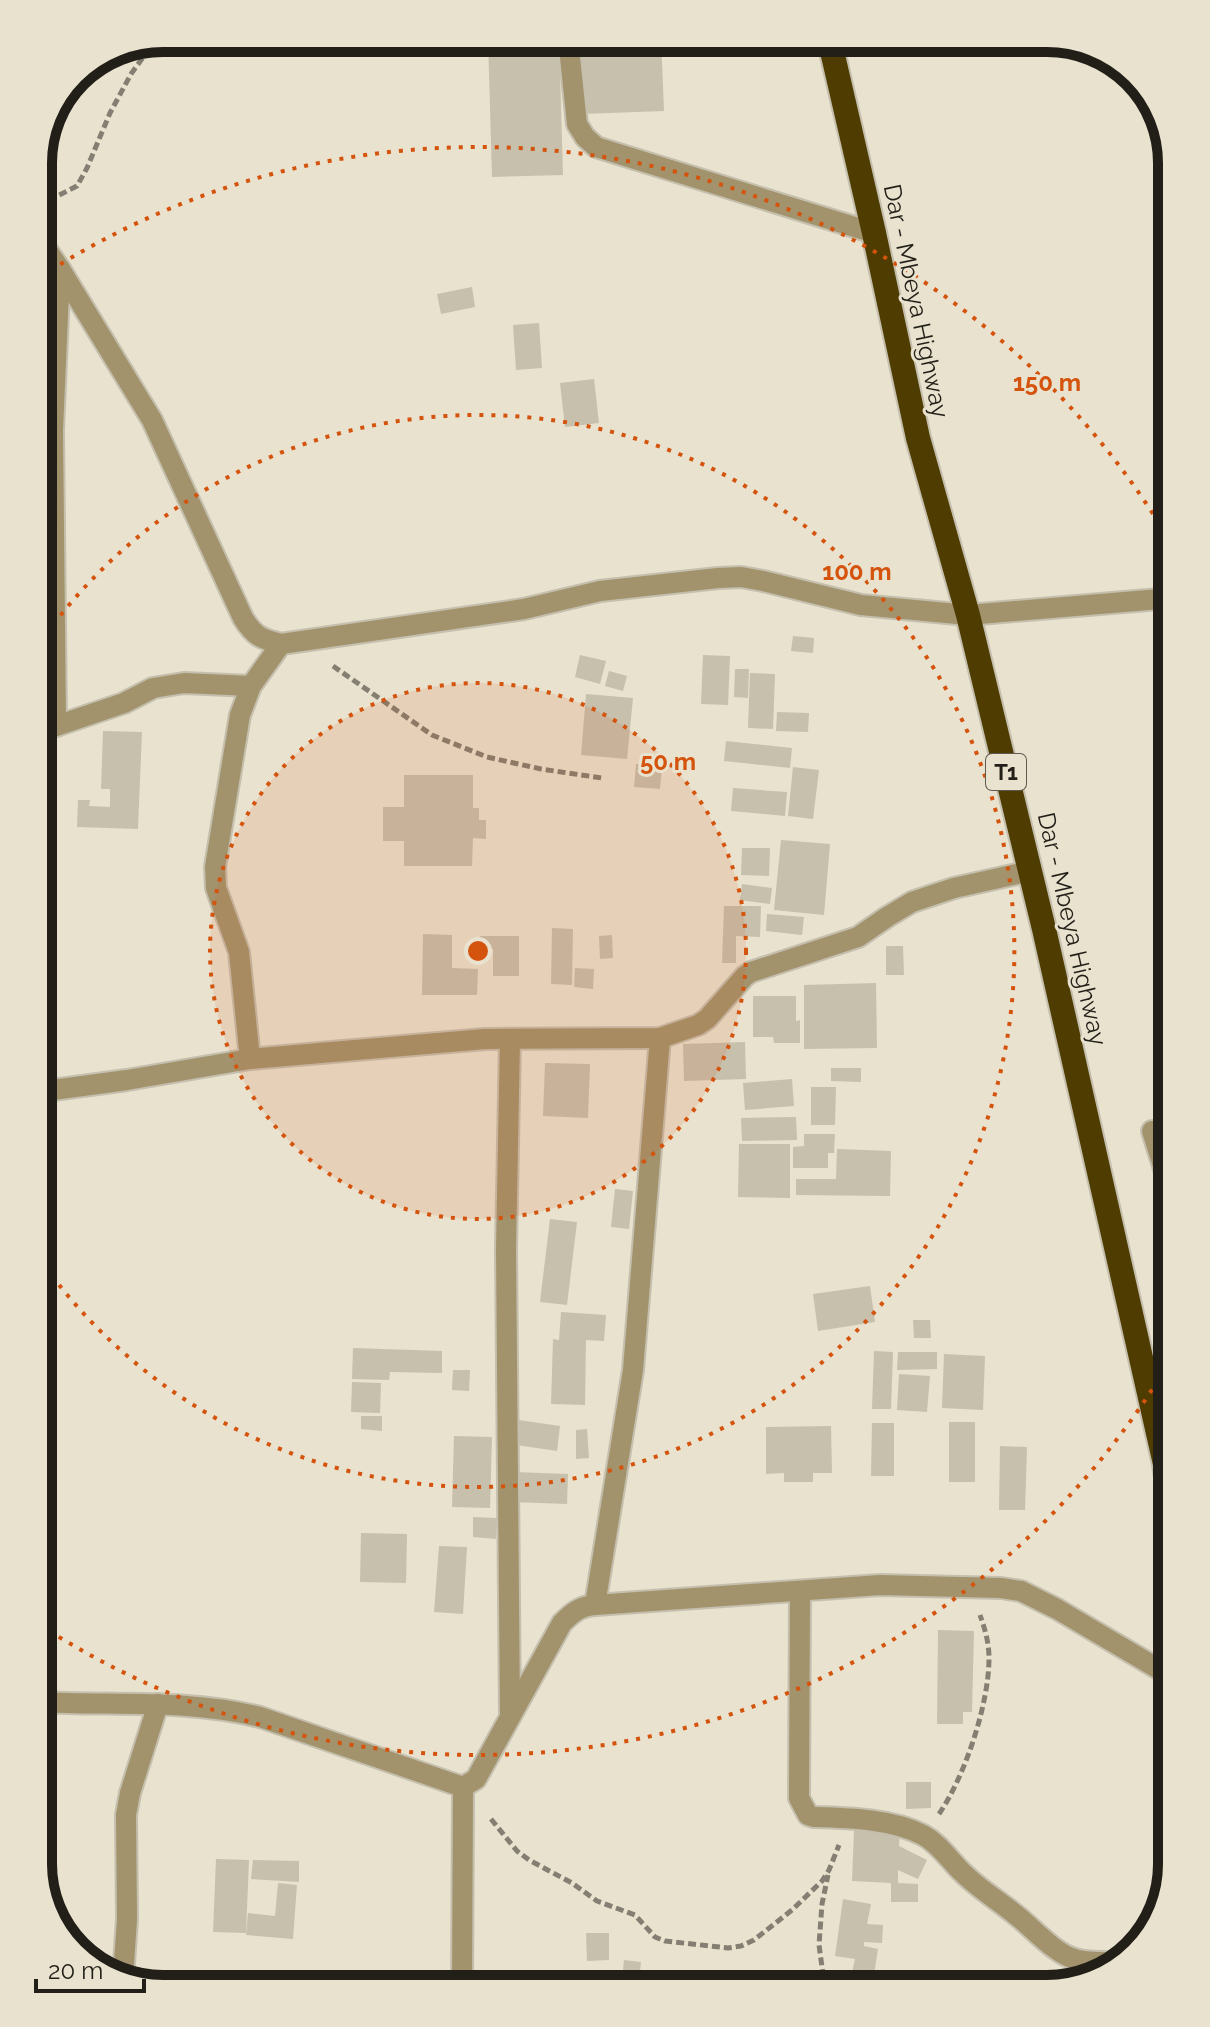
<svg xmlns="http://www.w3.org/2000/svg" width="1210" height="2027" font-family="Raleway,sans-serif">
  <rect width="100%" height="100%" fill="#e9e2cf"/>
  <g fill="#c7c0ad">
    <polygon points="488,38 559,38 563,175 492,177"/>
    <polygon points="579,38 661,38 664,111 582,114"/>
    <polygon points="472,287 475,307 441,314 437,294"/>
    <polygon points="539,323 542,368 516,370 513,325"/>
    <polygon points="594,379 599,423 565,427 560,383"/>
    <polygon points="793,636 814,638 813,653 791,651"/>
    <polygon points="580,655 606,661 600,684 575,677"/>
    <polygon points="703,655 730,656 728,705 701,704"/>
    <polygon points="735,669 749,669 748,698 734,697"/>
    <polygon points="609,671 627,676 623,691 605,686"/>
    <polygon points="750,673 775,674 773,729 748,728"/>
    <polygon points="586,694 633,698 627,759 581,755"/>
    <polygon points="777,712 809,713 808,732 776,731"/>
    <polygon points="103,731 142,732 138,829 77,827 78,800 90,800 89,806 110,807 110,789 101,789"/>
    <polygon points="726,741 792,748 790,768 724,761"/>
    <polygon points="636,764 662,766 660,789 634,787"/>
    <polygon points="793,767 819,770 813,819 788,816"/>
    <polygon points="404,775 473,775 473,808 479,808 479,820 486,820 486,839 473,838 472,866 404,866 404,841 383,841 383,807 404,807"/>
    <polygon points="733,788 787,792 785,816 731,811"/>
    <polygon points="781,840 830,844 824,915 774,910"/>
    <polygon points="742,848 770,848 769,876 741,875"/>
    <polygon points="742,884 772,888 770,904 740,900"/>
    <polygon points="724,906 761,906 760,937 736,936 736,963 722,963"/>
    <polygon points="767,914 804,917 802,935 766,931"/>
    <polygon points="552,928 573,929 572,985 551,984"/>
    <polygon points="423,934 452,935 452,968 478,969 477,995 422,995"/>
    <polygon points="612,935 613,958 600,959 599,936"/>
    <polygon points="480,936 519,936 519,976 493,976 493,949 480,949"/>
    <polygon points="886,946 903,946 904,975 886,975"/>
    <polygon points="575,968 594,969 593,989 574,987"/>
    <polygon points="876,983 877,1048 804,1049 804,985"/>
    <polygon points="753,996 796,996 796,1021 800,1020 800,1043 774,1043 773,1037 753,1037"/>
    <polygon points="745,1042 746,1079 684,1081 683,1044"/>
    <polygon points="545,1063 590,1064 588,1118 543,1116"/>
    <polygon points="831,1068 861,1068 861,1082 831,1081"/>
    <polygon points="792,1079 794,1106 745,1110 743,1083"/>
    <polygon points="811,1087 836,1087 835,1125 811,1125"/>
    <polygon points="796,1117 797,1140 742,1141 741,1118"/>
    <polygon points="804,1134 835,1134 834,1153 828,1153 828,1168 793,1168 793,1147 804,1146"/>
    <polygon points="739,1144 790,1144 790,1198 738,1197"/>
    <polygon points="837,1149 891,1151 890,1196 796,1195 796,1179 836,1179"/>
    <polygon points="615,1189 633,1191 629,1229 611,1227"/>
    <polygon points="550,1219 577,1222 567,1305 540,1302"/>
    <polygon points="870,1286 875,1322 818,1331 813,1294"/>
    <polygon points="561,1312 606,1315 604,1341 586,1340 585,1405 551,1404 553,1339 559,1340"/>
    <polygon points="913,1320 930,1320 931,1338 914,1338"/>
    <polygon points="353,1348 442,1351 442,1373 390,1372 389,1380 352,1379"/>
    <polygon points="874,1351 893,1352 891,1409 872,1409"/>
    <polygon points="898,1352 937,1352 937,1369 897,1370"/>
    <polygon points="944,1354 985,1356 983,1410 942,1408"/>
    <polygon points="453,1370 470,1370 469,1391 452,1390"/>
    <polygon points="899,1374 930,1376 927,1412 897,1410"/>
    <polygon points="352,1382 381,1383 380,1413 351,1412"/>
    <polygon points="361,1416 382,1416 382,1431 361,1429"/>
    <polygon points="519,1420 560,1426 557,1451 516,1445"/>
    <rect x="949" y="1422" width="26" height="60"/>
    <polygon points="872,1423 894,1423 894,1476 871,1476"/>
    <polygon points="831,1426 832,1473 813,1473 813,1482 784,1482 784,1473 766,1474 766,1427"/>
    <polygon points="587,1429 589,1458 576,1459 576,1430"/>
    <polygon points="454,1436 492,1437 490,1508 452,1507"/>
    <polygon points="1000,1446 1027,1447 1025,1510 999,1510"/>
    <polygon points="514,1472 568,1474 567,1504 512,1502"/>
    <polygon points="473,1517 497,1518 496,1539 473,1537"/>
    <polygon points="361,1533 407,1534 406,1583 360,1582"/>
    <polygon points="439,1546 467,1547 463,1614 434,1612"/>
    <polygon points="938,1630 974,1631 972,1712 963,1712 963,1724 937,1724"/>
    <polygon points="906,1782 931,1782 931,1808 906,1809"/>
    <polygon points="854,1830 900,1832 899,1846 927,1860 918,1879 898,1870 898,1883 918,1884 918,1902 891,1902 891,1883 852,1881"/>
    <polygon points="216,1859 249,1860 246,1933 213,1932"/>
    <polygon points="253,1860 299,1861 299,1882 251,1879"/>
    <polygon points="278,1883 297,1885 293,1939 246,1935 248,1913 275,1916"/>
    <polygon points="843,1899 871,1904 867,1924 883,1925 882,1943 864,1942 864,1946 878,1949 873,1981 851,1977 855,1959 835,1956"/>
    <polygon points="586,1933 609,1933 609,1960 587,1961"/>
    <polygon points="624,1960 641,1962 638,1989 621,1989"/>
    <polygon points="836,1980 855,1981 855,1989 836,1989"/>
  </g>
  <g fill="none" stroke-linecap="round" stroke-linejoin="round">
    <defs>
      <g id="minor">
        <polyline points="568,38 577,124 585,137 596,147 874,233"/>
        <path d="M 38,237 L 60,269 L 152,420 L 243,618 C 254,636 261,639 281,644 L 524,609 L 600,591 L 718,578 L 741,577 L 763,581 L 861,605 L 968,615 L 1172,598"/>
        <polyline points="56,726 53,430 60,269"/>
        <polyline points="38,728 56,726 124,703 153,688 184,683 251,686"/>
        <polyline points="250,1059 239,952 216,888 215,867 240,715 251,686 281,644"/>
        <polyline points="38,1092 127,1080 250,1059 485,1039 660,1038 698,1025 707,1019 745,976 751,972 858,937 887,917 912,902 954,888 1030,871"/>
        <polyline points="1152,1131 1172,1194"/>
        <path d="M 800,1591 L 799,1798 L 808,1815 L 814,1817 C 849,1818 892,1819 923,1835 C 940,1844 950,1861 963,1873 C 979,1889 999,1901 1016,1915 C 1033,1928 1055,1954 1075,1959 C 1089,1963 1104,1962 1118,1962"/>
        <polyline points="595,1605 633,1370 660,1038"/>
        <path d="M 38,1702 C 112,1706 187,1699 260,1717 L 463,1787 L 476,1779 L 562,1623 C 572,1613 580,1606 595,1605 L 880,1585 L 1001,1588 L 1021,1591 L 1057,1609 L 1172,1677"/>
        <polyline points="510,1714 506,1249 510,1039"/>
        <polyline points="123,1978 127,1919 126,1815 130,1793 158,1704"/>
        <polyline points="462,1989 463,1787"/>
      </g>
      <polyline id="highway" points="829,38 874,233 918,438 968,615 1044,929 1165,1464 1172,1509"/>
    </defs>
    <use href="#minor" stroke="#c5bfae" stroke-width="24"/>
    <use href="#highway" stroke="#c5bfae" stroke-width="28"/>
    <g stroke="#847f72" stroke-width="5" stroke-dasharray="8 4" stroke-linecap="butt">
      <polyline points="38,206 77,186 87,168 110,113 131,74 155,41"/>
      <polyline points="333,666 432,735 487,757 541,769 602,778"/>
      <path d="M 939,1814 C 965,1776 989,1704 989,1658 C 989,1643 985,1629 980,1615"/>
      <polyline points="491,1819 517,1851 529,1860 572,1883 597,1901 635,1915 655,1937 665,1941 728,1948 741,1946 754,1940 792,1910 822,1881 829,1870 839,1845"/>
      <polyline points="825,1989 819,1945 822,1904 828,1875"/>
    </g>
    <use href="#minor" stroke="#a2936d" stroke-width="20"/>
    <use href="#highway" stroke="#4f3c00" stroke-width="24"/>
  </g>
  <circle cx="478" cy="951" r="268" fill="#d4530d" fill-opacity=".12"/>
  <g fill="none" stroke="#d4530d" stroke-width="4" stroke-dasharray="4 8">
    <circle cx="478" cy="951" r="268"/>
    <path d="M39 644A536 536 0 1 1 39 1258"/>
    <path d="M1171 1359A804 804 0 0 1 40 1625M40 277A804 804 0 0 1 1171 543"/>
  </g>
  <g text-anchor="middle" stroke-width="6" stroke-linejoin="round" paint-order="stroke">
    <rect fill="#e9e2cf" stroke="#5e5a4f" stroke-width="2" x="986" y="754" width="40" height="36" rx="6"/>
    <g font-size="22" font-weight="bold" fill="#221f18">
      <text x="1006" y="780">T1</text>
    </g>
    <g font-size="24" fill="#221f18" stroke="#e9e2cf">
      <text transform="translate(916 301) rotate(78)" y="8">Dar - Mbeya Highway</text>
      <text transform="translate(1072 929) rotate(77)" y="8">Dar - Mbeya Highway</text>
    </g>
  </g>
  <path d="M0 0H1210V2027H0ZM163 52H1047A111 111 0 0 1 1158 163V1864A111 111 0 0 1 1047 1975H163A111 111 0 0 1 52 1864V163A111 111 0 0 1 163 52Z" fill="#e9e2cf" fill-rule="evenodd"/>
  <path fill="none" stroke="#221f18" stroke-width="10" d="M163 52H1047A111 111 0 0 1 1158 163V1864A111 111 0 0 1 1047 1975H163A111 111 0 0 1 52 1864V163A111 111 0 0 1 163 52Z"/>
  <circle cx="478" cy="951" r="12" fill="#d4530d" stroke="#e9e2cf" stroke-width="4"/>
  <g font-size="24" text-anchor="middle" font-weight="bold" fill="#d4530d" stroke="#e9e2cf" stroke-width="6" stroke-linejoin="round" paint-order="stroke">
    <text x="1047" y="391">150 m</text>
    <text x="857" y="580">100 m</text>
    <text x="668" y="770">50 m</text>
  </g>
  <path d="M36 1979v12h108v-12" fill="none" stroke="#221f18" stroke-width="4"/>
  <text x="48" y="1979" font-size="24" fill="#221f18" stroke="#e9e2cf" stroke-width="6" paint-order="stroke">20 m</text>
</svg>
